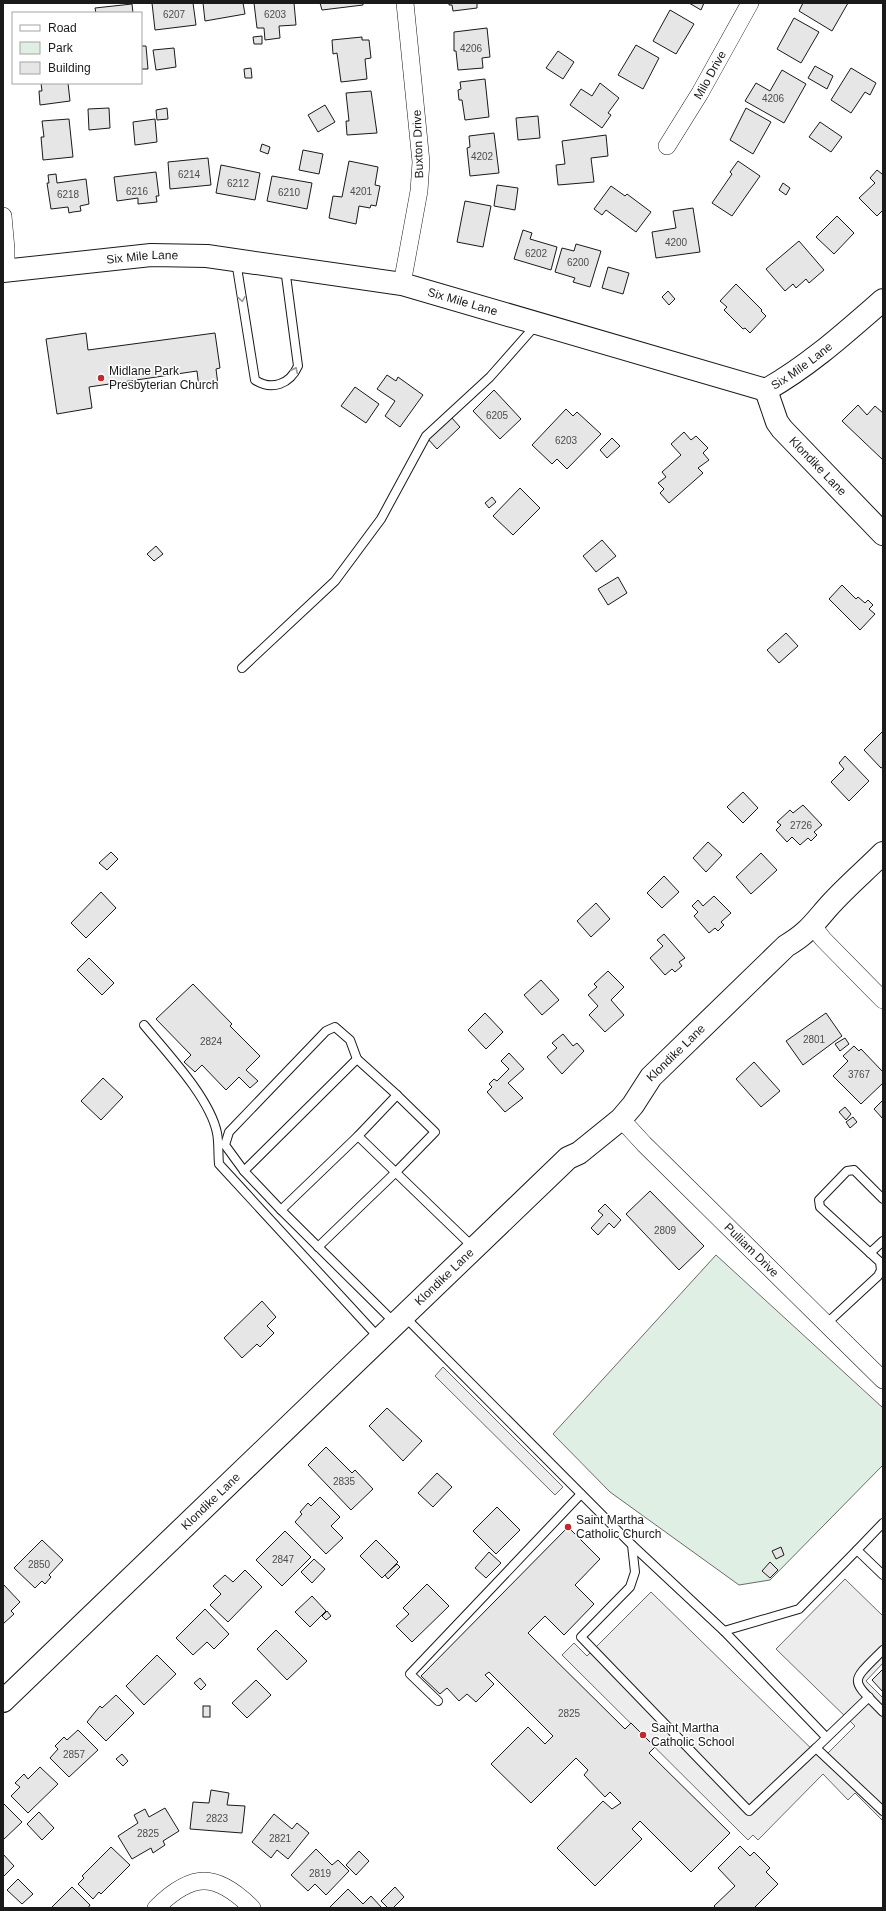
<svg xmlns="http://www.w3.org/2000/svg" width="886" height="1911" font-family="Helvetica,sans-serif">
  <rect width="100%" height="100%" fill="#fff"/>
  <polygon fill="#e0efe3" stroke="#6a6a6a" points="716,1255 883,1408 883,1465 770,1580 739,1585 610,1492 553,1434"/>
  <g fill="#ededed" stroke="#6a6a6a">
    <polygon points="443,1367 563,1487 555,1495 435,1376"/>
    <polygon points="845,1579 883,1616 883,1663 866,1681 883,1698 883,1821 855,1793 848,1800 823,1774 758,1840 753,1835 748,1840 562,1655 574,1643 587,1656 651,1592 822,1759 855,1726 776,1649"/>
  </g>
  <g fill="#e6e6e6" stroke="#1a1a1a">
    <polygon points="152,3 193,3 196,25 155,30"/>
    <polygon points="203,3 243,3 245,14 205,21"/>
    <polygon points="254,3 294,3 296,25 279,26 280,38 265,40 264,28 257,28"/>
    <polygon points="320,3 363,3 363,5 322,10"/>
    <polygon points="449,3 477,3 477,8 453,11 452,5 449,5"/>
    <polygon points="689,3 704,3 701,10"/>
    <polygon points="803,3 848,3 832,31 799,11"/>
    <polygon points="132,4 133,13 96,13 95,8"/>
    <polygon points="670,10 694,24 676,54 653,41"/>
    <polygon points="794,18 819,32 801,63 777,49"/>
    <polygon points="487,28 490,57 482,58 483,68 458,70 456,51 454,51 454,32"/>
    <polygon points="262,36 262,44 254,44 253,37"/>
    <polygon points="362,37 362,40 369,40 371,58 365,59 367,79 341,82 337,53 333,54 332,40"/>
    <polygon points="636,45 659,58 643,89 618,75"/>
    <polygon points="141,46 146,46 148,69 141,69"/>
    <polygon points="174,48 176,67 156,70 153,50"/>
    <polygon points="558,51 574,62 563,79 546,68"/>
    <polygon points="815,66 833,76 827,89 808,78"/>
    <polygon points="251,68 252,78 245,78 244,69"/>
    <polygon points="851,68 876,83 870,95 865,92 851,113 831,100"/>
    <polygon points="782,70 806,84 784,123 745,101 756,83 770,91"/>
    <polygon points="485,79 489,117 465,120 462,100 459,100 458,90 461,89 460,82"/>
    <polygon points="41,83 68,83 70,101 40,105 39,91 42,91"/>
    <polygon points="600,83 619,98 608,113 611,115 602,128 570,105 581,89 592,96"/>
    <polygon points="371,91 377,133 347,135 346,121 349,121 346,93"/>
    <polygon points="325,105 335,122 318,132 308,115"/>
    <polygon points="109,108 110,128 89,130 88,109"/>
    <polygon points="167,108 168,119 157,120 156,110"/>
    <polygon points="746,108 771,122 753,154 730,140"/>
    <polygon points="538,116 540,138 518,140 516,118"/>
    <polygon points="69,119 73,157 43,160 41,137 44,137 42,121"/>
    <polygon points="155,119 157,142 135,145 133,122"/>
    <polygon points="820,122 842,137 831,152 809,137"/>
    <polygon points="494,133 499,173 470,176 467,148 470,147 469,136"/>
    <polygon points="606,135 608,156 591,158 594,182 558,185 556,165 565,164 562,141"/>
    <polygon points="262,144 270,147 268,154 260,151"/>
    <polygon points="303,150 323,154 319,174 299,170"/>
    <polygon points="208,158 211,185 170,189 168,162"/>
    <polygon points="349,161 378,167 375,185 380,186 376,206 371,205 370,208 359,206 356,224 329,218 333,196 342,197"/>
    <polygon points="738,161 760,176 732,216 712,203 732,174 730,172"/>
    <polygon points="221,165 260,173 255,200 216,193"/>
    <polygon points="877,170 882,174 883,173 883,210 877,216 859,198 875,183 870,178"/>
    <polygon points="156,172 159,196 156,196 157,202 138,204 138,198 117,201 114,177"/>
    <polygon points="56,174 57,183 86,179 89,204 80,206 81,211 73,212 69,213 68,207 51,209 47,183 49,183 48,175"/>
    <polygon points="272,176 312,183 307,209 267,201"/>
    <polygon points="783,183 790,188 786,195 779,190"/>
    <polygon points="497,185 518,188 515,210 494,206"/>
    <polygon points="611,186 625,196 627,194 651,212 636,232 606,210 602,215 594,209"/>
    <polygon points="465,201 491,206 483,247 457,242"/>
    <polygon points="693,208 700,252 656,258 652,232 676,228 673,211"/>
    <polygon points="837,216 854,233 834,254 816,237"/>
    <polygon points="523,230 532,233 530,239 557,247 551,270 514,259"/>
    <polygon points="799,241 824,270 809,283 806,279 796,288 793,284 785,291 766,269"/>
    <polygon points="576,244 601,251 590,287 573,282 575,278 555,272 562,248 574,251"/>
    <polygon points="608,267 629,273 623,294 602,288"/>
    <polygon points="736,284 762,310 761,311 766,316 750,333 745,328 743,329 724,310 727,307 720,301"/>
    <polygon points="668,291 675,299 669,305 662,297"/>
    <polygon points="86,333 88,350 215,333 220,368 216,369 218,385 199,388 197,371 89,387 92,408 57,414 46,339"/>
    <polygon points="387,375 396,381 398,377 423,395 400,427 385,416 395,401 377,389"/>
    <polygon points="355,387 379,404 366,423 341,406"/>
    <polygon points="494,390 521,419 500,439 473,411"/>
    <polygon points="858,405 867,415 875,406 883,413 883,460 842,421"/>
    <polygon points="566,409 573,416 577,412 601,434 567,469 557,459 552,464 532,445"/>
    <polygon points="451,417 460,427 437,449 428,439"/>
    <polygon points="684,432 691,440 696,436 708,448 703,453 709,460 698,468 703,473 669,503 660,493 664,489 658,483 666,477 662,472 681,455 671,444"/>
    <polygon points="612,438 620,446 607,458 600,450"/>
    <polygon points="520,488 540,508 513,535 493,516"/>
    <polygon points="492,497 496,502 489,508 485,503"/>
    <polygon points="602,540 616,556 596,572 583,556"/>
    <polygon points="156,546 163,554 154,561 147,554"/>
    <polygon points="618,577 627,593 608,605 598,589"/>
    <polygon points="842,585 856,599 858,597 865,603 868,600 873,605 869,609 875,614 860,630 829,599"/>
    <polygon points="786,633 798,646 779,663 767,650"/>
    <polygon points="883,731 883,767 881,768 864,750"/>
    <polygon points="845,756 869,781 849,801 831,782 844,769 839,763"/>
    <polygon points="743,792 758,808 743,823 727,807"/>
    <polygon points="803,805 822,825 814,832 817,835 811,841 808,838 800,845 792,837 787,842 776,830 781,825 777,822 790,810 793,813"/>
    <polygon points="708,842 722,855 706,872 693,858"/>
    <polygon points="111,852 118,859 107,870 99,863"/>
    <polygon points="761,853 777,870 751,894 736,877"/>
    <polygon points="664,876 679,892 662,908 647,893"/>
    <polygon points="101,892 116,908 86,938 71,923"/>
    <polygon points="714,896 731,913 721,922 724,925 718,931 715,928 709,933 694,916 698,912 692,906 698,900 703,906"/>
    <polygon points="596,903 610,919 591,937 577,921"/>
    <polygon points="664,934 685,958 679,962 682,966 675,972 672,969 665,975 650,958 663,946 657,940"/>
    <polygon points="89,958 114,983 102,995 77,970"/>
    <polygon points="608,971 624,987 611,1000 624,1015 605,1032 589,1015 598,1006 588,995 597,987 594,984"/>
    <polygon points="541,980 559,1000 542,1015 524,995"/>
    <polygon points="193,984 232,1024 230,1026 260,1056 246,1070 258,1081 250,1088 239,1077 226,1090 202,1065 195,1072 184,1062 191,1055 156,1019"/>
    <polygon points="485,1013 503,1032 486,1049 468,1030"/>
    <polygon points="826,1013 842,1036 803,1065 786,1041"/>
    <polygon points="563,1034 573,1046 577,1043 584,1051 562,1074 547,1057 557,1048 552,1043"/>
    <polygon points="845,1038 849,1044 840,1051 835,1044"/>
    <polygon points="854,1046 859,1051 861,1049 883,1072 883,1083 861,1104 833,1076 848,1061 843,1056"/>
    <polygon points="509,1053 524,1069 508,1083 523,1098 505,1112 487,1092 492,1087 489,1084 494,1079 497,1081 509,1069 501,1061"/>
    <polygon points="754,1062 780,1091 761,1107 736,1079"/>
    <polygon points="103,1078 123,1097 101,1120 81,1101"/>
    <polygon points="883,1100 883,1119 874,1109"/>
    <polygon points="845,1107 851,1114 846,1120 839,1112"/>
    <polygon points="853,1117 857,1122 850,1128 846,1122"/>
    <polygon points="650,1191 704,1246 679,1270 626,1214"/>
    <polygon points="605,1204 621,1220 614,1228 609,1223 598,1235 591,1228 603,1215 598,1211"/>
    <polygon points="262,1301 276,1317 267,1326 274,1333 260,1347 257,1344 242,1358 224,1338"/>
    <polygon points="387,1408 422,1441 403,1461 369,1426"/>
    <polygon points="326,1447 352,1473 355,1470 373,1489 351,1510 308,1465"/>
    <polygon points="437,1473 452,1487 433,1507 418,1493"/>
    <polygon points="320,1497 340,1517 331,1526 343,1538 326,1554 295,1522 302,1514 300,1512 308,1503 311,1506"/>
    <polygon points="497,1507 520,1530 496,1554 473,1531"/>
    <polygon points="568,1527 600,1559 575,1585 594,1604 564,1635 545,1616 528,1633 625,1729 631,1723 655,1747 649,1753 730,1833 691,1872 640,1821 632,1829 642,1839 595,1886 557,1848 603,1801 612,1809 621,1803 610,1792 605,1797 584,1775 588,1770 576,1758 531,1803 491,1764 528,1727 545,1744 553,1736 489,1672 485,1675 494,1684 476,1702 467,1694 459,1701 447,1688 440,1694 421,1676"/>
    <polygon points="285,1531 311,1557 282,1586 256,1560"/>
    <polygon points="42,1540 63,1560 49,1575 51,1577 45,1584 42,1581 35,1588 14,1568"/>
    <polygon points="376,1540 398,1562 382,1578 360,1556"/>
    <polygon points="781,1547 784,1555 776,1559 772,1551"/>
    <polygon points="489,1552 501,1563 486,1578 475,1568"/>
    <polygon points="314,1559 325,1569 312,1583 301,1572"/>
    <polygon points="770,1562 778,1570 770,1578 762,1571"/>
    <polygon points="397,1564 400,1567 388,1579 385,1575"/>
    <polygon points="245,1570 262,1587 228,1622 210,1605 221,1594 213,1586 225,1575 233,1582"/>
    <polygon points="3,1584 20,1602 11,1611 14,1614 3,1624"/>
    <polygon points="427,1584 449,1606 412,1642 396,1626 409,1614 403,1608"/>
    <polygon points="312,1596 326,1611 310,1627 295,1612"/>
    <polygon points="205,1609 229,1634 214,1649 207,1642 193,1655 176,1638"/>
    <polygon points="327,1611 331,1616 326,1620 322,1616"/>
    <polygon points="276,1630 307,1661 287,1680 257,1649"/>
    <polygon points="157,1655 176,1674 144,1705 126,1686"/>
    <polygon points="883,1669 883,1692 872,1680"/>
    <polygon points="200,1678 206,1685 201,1690 194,1683"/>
    <polygon points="256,1680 271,1695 247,1718 232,1703"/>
    <polygon points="116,1695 134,1713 106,1741 87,1722 100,1706 102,1708"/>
    <rect x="203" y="1706" width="7" height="11"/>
    <polygon points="78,1730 98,1750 69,1777 50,1758 58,1749 55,1746 64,1737 67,1740"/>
    <polygon points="122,1754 128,1761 123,1766 116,1759"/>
    <polygon points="40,1767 58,1784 28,1813 11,1796 20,1787 15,1783 24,1774 28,1779"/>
    <polygon points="211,1790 229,1793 227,1805 245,1806 242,1833 190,1829 193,1802 209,1803"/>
    <polygon points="3,1803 22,1822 3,1840"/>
    <polygon points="165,1808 179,1831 163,1841 165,1845 153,1853 151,1848 132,1859 118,1836 138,1823 134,1815 145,1809 149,1817"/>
    <polygon points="39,1812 54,1828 42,1840 27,1824"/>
    <polygon points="274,1814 292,1829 297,1823 309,1833 288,1859 277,1850 271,1858 252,1842"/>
    <polygon points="740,1846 750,1856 754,1852 770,1868 766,1872 778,1884 754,1908 716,1908 714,1906 735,1886 718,1868"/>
    <polygon points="111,1847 130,1865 101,1894 99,1892 93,1899 78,1884 84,1878 82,1876"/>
    <polygon points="316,1849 332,1865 338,1860 349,1871 326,1895 315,1884 308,1891 291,1875"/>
    <polygon points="359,1851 369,1861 356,1875 346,1865"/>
    <polygon points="3,1854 14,1866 4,1876 3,1875"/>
    <polygon points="18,1879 33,1894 22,1904 7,1890"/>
    <polygon points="72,1887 90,1905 88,1908 51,1908"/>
    <polygon points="395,1887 404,1897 393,1908 388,1908 381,1901"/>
    <polygon points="348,1889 363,1904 371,1896 382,1908 329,1908"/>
  </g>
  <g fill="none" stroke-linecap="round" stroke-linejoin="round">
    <defs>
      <g id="lane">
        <path d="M 236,261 L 255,380 C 272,391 290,384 298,366 L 285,268"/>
        <polyline points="242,668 335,581 381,519 426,436 490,377 535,326"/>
        <path d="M 144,1025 C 167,1053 210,1098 217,1133 C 219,1143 218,1154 219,1164 L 380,1339"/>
        <polyline points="244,1171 225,1145 229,1132 326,1031 335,1027 350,1040 357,1059"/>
        <polyline points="281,1210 244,1171 357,1059 397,1095 358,1136"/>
        <polyline points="318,1247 396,1172 435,1132 397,1095"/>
        <polyline points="870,1253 883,1241"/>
        <polyline points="404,1316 632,1545 635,1572 630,1587 581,1637 749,1811 816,1748 883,1811"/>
        <polyline points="395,1323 281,1210 358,1136 474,1248"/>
        <polyline points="826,1324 878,1276 881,1270 880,1262 820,1207 819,1200 847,1171 854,1170 883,1199"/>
        <polyline points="883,1523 857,1550 883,1575"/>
        <polyline points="632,1545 724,1631 799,1609 857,1550"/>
        <polyline points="724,1631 826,1737"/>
        <path d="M 883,1650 C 849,1684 850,1678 883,1712"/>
        <polyline points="438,1701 410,1674 581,1494"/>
        <polyline points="816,1748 869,1697"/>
      </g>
      <g id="street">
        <path id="s1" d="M 667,146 L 700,93 L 750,3"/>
        <polyline points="3,216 6,249 6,271"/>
        <polyline points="402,284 419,191 421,162 405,3"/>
        <polyline points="813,926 823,939 883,1000"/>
        <path id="s2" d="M 621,1119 L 644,1144 L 883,1380"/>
        <path d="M 156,1908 C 192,1872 216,1872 252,1908"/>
      </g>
      <g id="secondary">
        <path id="s3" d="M 3,271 L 151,255 L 207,256 L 402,284 L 766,390 C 810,365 845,333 883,300"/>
        <path id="s4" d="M 766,390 L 777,422 L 782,429 L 883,534"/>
        <path id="s5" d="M 3,1701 L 568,1158 L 579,1153 L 621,1119 L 633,1105 L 651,1077 L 786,946 C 808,933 813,924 829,906 C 846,887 865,871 883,853"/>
      </g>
    </defs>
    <use href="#lane" stroke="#1a1a1a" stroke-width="10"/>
    <use href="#street" stroke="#1a1a1a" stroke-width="18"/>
    <use href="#secondary" stroke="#1a1a1a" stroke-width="24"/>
    <use href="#lane" stroke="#fff" stroke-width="8"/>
    <use href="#street" stroke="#fff" stroke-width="17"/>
    <use href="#secondary" stroke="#fff" stroke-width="22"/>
  </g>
  <defs><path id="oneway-chevron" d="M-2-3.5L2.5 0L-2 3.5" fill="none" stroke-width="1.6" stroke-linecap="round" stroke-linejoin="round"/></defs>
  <g stroke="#989898">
    <use href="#oneway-chevron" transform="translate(242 299) rotate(81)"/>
    <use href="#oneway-chevron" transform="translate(295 370) rotate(-65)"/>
  </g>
  <g fill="#c62828" stroke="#fff" stroke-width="1.5">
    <circle cx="101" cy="378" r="4"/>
    <circle cx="568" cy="1527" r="4"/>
    <circle cx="643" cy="1735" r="4"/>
  </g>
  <g text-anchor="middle" stroke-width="3" stroke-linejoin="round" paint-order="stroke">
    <g font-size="10" fill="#4d4d4d">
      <text x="174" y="18">6207</text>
      <text x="275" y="18">6203</text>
      <text x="471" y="52">4206</text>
      <text x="773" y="102">4206</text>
      <text x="482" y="160">4202</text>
      <text x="189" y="178">6214</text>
      <text x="238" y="187">6212</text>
      <text x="137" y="195">6216</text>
      <text x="361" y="195">4201</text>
      <text x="289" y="196">6210</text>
      <text x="68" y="198">6218</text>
      <text x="676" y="246">4200</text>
      <text x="536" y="257">6202</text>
      <text x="578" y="266">6200</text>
      <text x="497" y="419">6205</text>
      <text x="566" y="444">6203</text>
      <text x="801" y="829">2726</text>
      <text x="814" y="1043">2801</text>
      <text x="211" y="1045">2824</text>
      <text x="859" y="1078">3767</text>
      <text x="665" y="1234">2809</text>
      <text x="344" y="1485">2835</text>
      <text x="283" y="1563">2847</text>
      <text x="39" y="1568">2850</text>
      <text x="569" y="1717">2825</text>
      <text x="74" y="1758">2857</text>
      <text x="217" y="1822">2823</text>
      <text x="148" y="1837">2825</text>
      <text x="280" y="1842">2821</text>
      <text x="320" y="1877">2819</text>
    </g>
    <g font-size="12" fill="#1a1a1a" stroke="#fff">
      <text dy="4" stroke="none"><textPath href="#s1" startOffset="83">Milo Drive</textPath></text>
      <text transform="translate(418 144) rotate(-92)" y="4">Buxton Drive</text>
      <text dy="4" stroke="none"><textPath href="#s3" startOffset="140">Six Mile Lane</textPath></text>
      <text dy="4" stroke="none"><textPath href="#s3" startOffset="465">Six Mile Lane</textPath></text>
      <text dy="4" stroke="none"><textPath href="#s3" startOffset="824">Six Mile Lane</textPath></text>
      <text dy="4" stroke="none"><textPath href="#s4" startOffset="94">Klondike Lane</textPath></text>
      <text dy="4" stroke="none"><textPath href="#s5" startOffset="936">Klondike Lane</textPath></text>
      <text dy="4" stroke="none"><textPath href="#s2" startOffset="185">Pulliam Drive</textPath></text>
      <text dy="4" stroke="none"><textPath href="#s5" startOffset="612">Klondike Lane</textPath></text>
      <text dy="4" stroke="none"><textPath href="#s5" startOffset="288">Klondike Lane</textPath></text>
    </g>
    <g font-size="12" fill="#1a1a1a" stroke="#fff" text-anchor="start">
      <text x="109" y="375">Midlane Park<tspan x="109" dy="14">Presbyterian Church</tspan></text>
      <text x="576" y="1524">Saint Martha<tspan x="576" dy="14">Catholic Church</tspan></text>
      <text x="651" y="1732">Saint Martha<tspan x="651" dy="14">Catholic School</tspan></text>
    </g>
  </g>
  <rect width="886" height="1911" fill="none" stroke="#1a1a1a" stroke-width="8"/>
  <rect x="12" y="12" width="130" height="72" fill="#ffffff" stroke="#a3a3a3"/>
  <rect x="20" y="25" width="20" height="6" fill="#ffffff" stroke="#a3a3a3"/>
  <text x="48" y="32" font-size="12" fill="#1a1a1a">Road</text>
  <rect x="20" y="42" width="20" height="12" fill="#e0efe3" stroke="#a3a3a3"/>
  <text x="48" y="52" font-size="12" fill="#1a1a1a">Park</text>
  <rect x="20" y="62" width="20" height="12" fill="#e6e6e6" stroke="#a3a3a3"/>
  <text x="48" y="72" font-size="12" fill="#1a1a1a">Building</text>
</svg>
